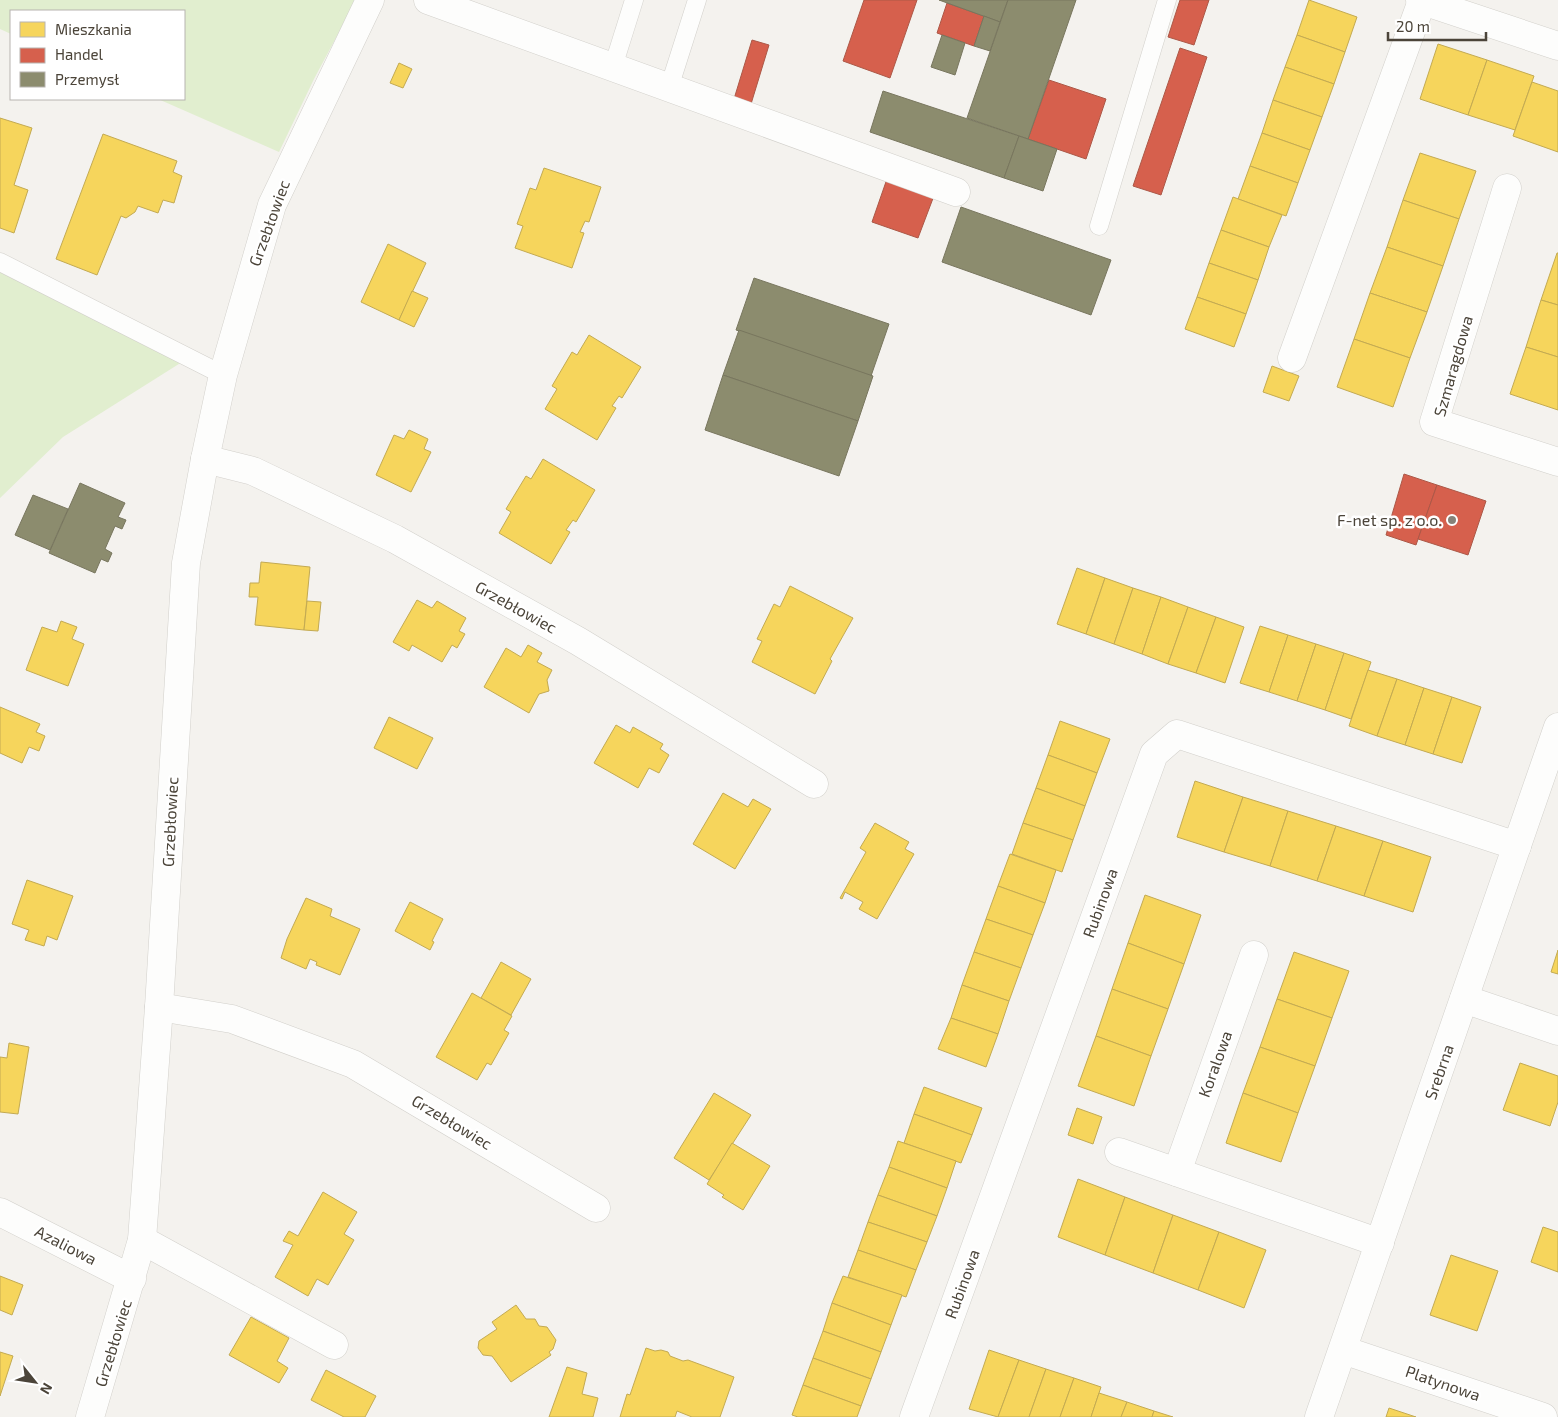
<svg xmlns="http://www.w3.org/2000/svg" width="1558" height="1417" font-family="'Exo 2',sans-serif">
  <rect width="100%" height="100%" fill="#f4f2ee"/>
  <g fill="#e1eecf">
    <polygon points="0,0 356,0 314,79 279,152 158,99 184,99 184,11 11,11 11,34 0,29"/>
    <polygon points="0,271 182,362 63,437 0,498"/>
  </g>
  <g fill="#f6d55c" stroke="#c3aa52">
    <polygon points="1309,0 1357,17 1345,52 1297,35"/>
    <polygon points="1297,35 1345,52 1334,84 1285,67"/>
    <polygon points="1438,44 1487,60 1468,115 1420,99"/>
    <polygon points="1487,60 1534,76 1515,130 1468,115"/>
    <polygon points="399,63 412,69 403,88 390,83"/>
    <polygon points="1285,67 1334,84 1322,117 1273,100"/>
    <polygon points="1532,82 1558,91 1558,152 1513,136"/>
    <polygon points="1273,100 1322,117 1310,150 1262,133"/>
    <polygon points="0,118 32,128 14,185 28,190 14,233 0,228"/>
    <polygon points="1262,133 1310,150 1298,183 1250,166"/>
    <polygon points="103,134 177,161 173,172 182,176 174,203 163,200 158,213 138,206 135,212 126,218 121,216 97,275 56,259"/>
    <polygon points="1420,153 1476,171 1459,219 1403,200"/>
    <polygon points="1250,166 1298,183 1286,216 1238,199"/>
    <polygon points="544,168 601,187 589,222 585,221 580,232 584,233 572,268 515,248 523,226 517,224 530,188 536,190"/>
    <polygon points="1233,197 1282,215 1269,247 1221,230"/>
    <polygon points="1403,200 1459,219 1443,266 1387,247"/>
    <polygon points="1221,230 1269,247 1258,280 1209,263"/>
    <polygon points="388,244 426,263 399,320 361,302"/>
    <polygon points="1387,247 1443,266 1427,312 1370,293"/>
    <polygon points="1557,253 1558,253 1558,305 1541,300"/>
    <polygon points="1209,263 1258,280 1246,314 1197,297"/>
    <polygon points="412,291 428,298 414,327 399,320"/>
    <polygon points="1370,293 1427,312 1410,358 1354,339"/>
    <polygon points="1197,297 1246,314 1234,347 1185,329"/>
    <polygon points="1541,300 1558,305 1558,357 1526,347"/>
    <polygon points="589,335 641,367 622,398 619,396 612,406 616,408 597,440 545,409 557,389 552,386 572,352 577,355"/>
    <polygon points="1354,339 1410,358 1393,407 1337,387"/>
    <polygon points="1526,347 1558,357 1558,410 1510,394"/>
    <polygon points="1272,366 1299,376 1289,401 1263,392"/>
    <polygon points="409,430 428,439 424,449 431,452 411,492 376,475 394,435 404,439"/>
    <polygon points="543,459 595,490 576,522 573,520 566,530 570,532 551,564 499,533 511,512 506,509 526,476 531,479"/>
    <polygon points="261,562 310,567 304,630 255,625 258,597 249,597 250,583 259,583"/>
    <polygon points="1077,568 1105,578 1086,634 1057,624"/>
    <polygon points="1105,578 1133,588 1114,644 1086,634"/>
    <polygon points="790,586 853,618 830,659 832,661 815,694 752,662 762,641 757,639 774,604 780,607"/>
    <polygon points="1133,588 1161,597 1142,654 1114,644"/>
    <polygon points="1161,597 1188,607 1168,664 1142,654"/>
    <polygon points="417,600 432,608 437,601 466,618 459,631 465,634 457,648 452,645 442,662 412,645 409,651 393,642"/>
    <polygon points="307,601 321,602 318,631 304,630"/>
    <polygon points="1188,607 1216,617 1196,673 1168,664"/>
    <polygon points="1216,617 1244,627 1225,683 1196,673"/>
    <polygon points="61,621 77,627 72,639 84,644 68,686 26,670 42,627 57,632"/>
    <polygon points="1260,626 1288,635 1269,692 1240,683"/>
    <polygon points="1288,635 1316,644 1297,701 1269,692"/>
    <polygon points="1316,644 1344,653 1325,710 1297,701"/>
    <polygon points="528,645 542,653 537,662 552,670 547,680 549,691 539,694 529,713 484,687 506,648 521,657"/>
    <polygon points="1344,653 1371,662 1351,719 1325,710"/>
    <polygon points="1368,670 1397,679 1377,736 1349,726"/>
    <polygon points="1397,679 1424,688 1405,745 1377,736"/>
    <polygon points="1424,688 1452,697 1433,754 1405,745"/>
    <polygon points="1452,697 1481,707 1462,763 1433,754"/>
    <polygon points="0,707 40,724 36,732 45,736 39,751 29,747 22,763 0,753"/>
    <polygon points="389,717 433,738 417,769 374,748"/>
    <polygon points="1060,721 1110,739 1097,773 1048,755"/>
    <polygon points="616,725 630,733 633,727 663,744 660,749 669,755 659,773 649,768 638,788 594,763"/>
    <polygon points="1048,755 1097,773 1085,806 1036,788"/>
    <polygon points="1195,781 1243,797 1224,852 1177,837"/>
    <polygon points="1036,788 1085,806 1073,840 1023,823"/>
    <polygon points="723,793 748,807 753,799 771,809 735,869 693,844"/>
    <polygon points="1243,797 1288,811 1270,866 1224,852"/>
    <polygon points="1288,811 1336,826 1317,881 1270,866"/>
    <polygon points="875,823 909,842 905,849 914,854 877,919 859,909 863,902 845,892 842,899 840,898 866,852 860,848"/>
    <polygon points="1023,823 1073,840 1062,872 1012,854"/>
    <polygon points="1336,826 1383,841 1364,896 1317,881"/>
    <polygon points="1383,841 1431,857 1413,912 1364,896"/>
    <polygon points="1010,854 1056,870 1045,903 998,886"/>
    <polygon points="27,880 73,896 57,940 47,936 44,946 25,940 29,930 12,924"/>
    <polygon points="998,886 1045,903 1033,935 986,919"/>
    <polygon points="1145,895 1201,915 1184,964 1128,943"/>
    <polygon points="306,898 332,909 330,916 360,929 340,975 316,965 317,962 310,959 306,969 281,958 287,939"/>
    <polygon points="410,902 443,919 432,941 434,942 430,950 395,931"/>
    <polygon points="986,919 1033,935 1021,968 974,952"/>
    <polygon points="1128,943 1184,964 1168,1009 1112,989"/>
    <polygon points="1558,950 1558,974 1551,972"/>
    <polygon points="974,952 1021,968 1009,1001 962,985"/>
    <polygon points="1294,952 1349,971 1332,1018 1277,999"/>
    <polygon points="501,962 531,979 511,1015 481,998"/>
    <polygon points="962,985 1009,1001 998,1034 951,1018"/>
    <polygon points="1112,989 1168,1009 1151,1056 1096,1036"/>
    <polygon points="472,993 512,1016 504,1030 509,1033 491,1065 487,1063 477,1080 436,1057"/>
    <polygon points="1277,999 1332,1018 1315,1066 1260,1047"/>
    <polygon points="951,1018 998,1034 986,1067 938,1049"/>
    <polygon points="1096,1036 1151,1056 1134,1106 1078,1086"/>
    <polygon points="9,1043 29,1047 18,1114 0,1112 0,1057 7,1058"/>
    <polygon points="1260,1047 1315,1066 1298,1113 1243,1093"/>
    <polygon points="1520,1063 1558,1076 1558,1102 1550,1126 1503,1110"/>
    <polygon points="924,1087 982,1108 972,1135 914,1114"/>
    <polygon points="714,1093 751,1115 709,1180 674,1158"/>
    <polygon points="1243,1093 1298,1113 1281,1162 1226,1143"/>
    <polygon points="1077,1108 1102,1117 1093,1144 1068,1135"/>
    <polygon points="914,1114 972,1135 961,1163 904,1143"/>
    <polygon points="898,1141 956,1161 947,1188 889,1167"/>
    <polygon points="732,1143 770,1166 743,1210 722,1197 724,1195 707,1184"/>
    <polygon points="889,1167 947,1188 937,1216 878,1195"/>
    <polygon points="1078,1179 1125,1197 1105,1255 1058,1237"/>
    <polygon points="323,1192 357,1212 344,1234 354,1240 328,1285 317,1279 308,1296 275,1277 293,1245 283,1241 289,1231 298,1236"/>
    <polygon points="878,1195 937,1216 927,1242 868,1222"/>
    <polygon points="1125,1197 1173,1215 1153,1273 1105,1255"/>
    <polygon points="1173,1215 1219,1232 1198,1290 1153,1273"/>
    <polygon points="868,1222 927,1242 916,1270 858,1250"/>
    <polygon points="1543,1227 1558,1232 1558,1272 1531,1262"/>
    <polygon points="1219,1232 1266,1250 1244,1308 1198,1290"/>
    <polygon points="858,1250 916,1270 906,1297 848,1277"/>
    <polygon points="1451,1255 1498,1271 1477,1331 1430,1315"/>
    <polygon points="0,1276 23,1285 12,1315 0,1310"/>
    <polygon points="843,1276 902,1295 891,1325 832,1303"/>
    <polygon points="832,1303 891,1325 881,1352 823,1331"/>
    <polygon points="516,1305 526,1319 535,1319 539,1326 547,1327 556,1340 553,1349 549,1352 551,1355 511,1382 492,1356 483,1355 478,1348 479,1341 497,1329 492,1322"/>
    <polygon points="251,1317 289,1338 277,1361 288,1368 279,1383 229,1355"/>
    <polygon points="823,1331 881,1352 871,1379 813,1358"/>
    <polygon points="646,1348 655,1351 661,1350 668,1352 670,1356 683,1361 688,1360 734,1377 720,1417 692,1417 677,1411 675,1417 620,1417 627,1394 630,1395"/>
    <polygon points="989,1350 1019,1360 998,1417 969,1409"/>
    <polygon points="0,1352 13,1356 0,1396"/>
    <polygon points="813,1358 871,1379 861,1406 803,1385"/>
    <polygon points="1019,1360 1046,1369 1029,1417 998,1417"/>
    <polygon points="567,1367 587,1373 582,1394 598,1398 593,1417 549,1417"/>
    <polygon points="1046,1369 1074,1378 1060,1417 1029,1417"/>
    <polygon points="326,1370 376,1396 365,1417 344,1417 311,1400"/>
    <polygon points="1074,1378 1101,1387 1091,1417 1060,1417"/>
    <polygon points="803,1385 861,1406 857,1417 798,1417 792,1415"/>
    <polygon points="1099,1393 1127,1402 1121,1417 1091,1417"/>
    <polygon points="1127,1402 1154,1411 1152,1417 1121,1417"/>
    <polygon points="1389,1408 1416,1417 1386,1417"/>
    <polygon points="1154,1411 1173,1417 1152,1417"/>
  </g>
  <g fill="#d6604d" stroke="#ac5847">
    <polygon points="864,0 917,0 890,78 843,61"/>
    <polygon points="1180,0 1209,0 1194,45 1168,37"/>
    <polygon points="947,3 984,16 974,46 937,33"/>
    <polygon points="752,40 769,45 751,104 734,99"/>
    <polygon points="1180,48 1207,57 1161,195 1133,186"/>
    <polygon points="1049,80 1106,99 1086,159 1028,139"/>
    <polygon points="888,176 935,193 918,238 872,222"/>
    <polygon points="1404,474 1437,485 1416,545 1386,535"/>
    <polygon points="1437,485 1486,501 1468,555 1418,539"/>
  </g>
  <g fill="#8c8c6e" stroke="#78765e">
    <polygon points="939,0 1008,0 1000,22"/>
    <polygon points="1008,0 1076,0 1028,139 967,118"/>
    <polygon points="984,16 1000,22 990,51 974,46"/>
    <polygon points="942,35 965,43 955,75 931,67"/>
    <polygon points="883,91 1019,136 1004,178 870,132"/>
    <polygon points="1019,136 1057,149 1043,191 1004,178"/>
    <polygon points="961,207 1111,260 1091,315 942,262"/>
    <polygon points="754,278 889,324 871,376 736,330"/>
    <polygon points="739,330 873,376 858,421 723,375"/>
    <polygon points="723,375 858,421 839,476 705,430"/>
    <polygon points="80,483 125,503 118,517 126,520 122,529 115,526 105,549 112,553 108,562 101,559 95,573 49,553"/>
    <polygon points="33,495 68,509 50,550 15,535"/>
  </g>
  <g fill="none" stroke-linecap="round" stroke-linejoin="round">
    <defs>
      <g id="service">
        <polyline points="613,67 634,0"/>
        <polyline points="669,88 697,0"/>
        <polyline points="1099,226 1167,0"/>
        <polyline points="0,262 223,375"/>
      </g>
      <g id="minor">
        <polyline points="428,0 956,192"/>
        <polyline points="1420,0 1558,46"/>
        <polyline points="1507,188 1434,422 1558,462"/>
        <polyline points="1292,358 1422,1"/>
        <polyline points="205,459 253,471 395,539 578,641 814,784"/>
        <polyline points="1464,999 1558,1031"/>
        <polyline points="159,1007 232,1019 353,1064 596,1208"/>
        <polyline points="1119,1152 1380,1243"/>
        <polyline points="1177,1172 1254,955"/>
        <polyline points="0,1212 132,1279"/>
        <polyline points="142,1240 334,1345"/>
        <polyline points="1343,1350 1543,1417"/>
        <polyline points="90,1417 142,1240 159,1007 186,563 205,459 223,375 272,205 370,0"/>
        <polyline points="914,1417 1154,754 1177,734 1517,846"/>
        <polyline points="1319,1417 1558,727"/>
      </g>
    </defs>
    <use href="#service" stroke="#d2d0cb" stroke-width="19"/>
    <use href="#minor" stroke="#d2d0cb" stroke-width="29"/>
    <use href="#service" stroke="#fdfdfc" stroke-width="18"/>
    <use href="#minor" stroke="#fdfdfc" stroke-width="28"/>
  </g>
  <circle fill="#868178" stroke="#fff" stroke-width="2" cx="1452" cy="520" r="5"/>
  <g text-anchor="middle" stroke-width="5" stroke-linejoin="round" paint-order="stroke">
    <g font-size="16" fill="#4b4439" stroke="#fff">
      <text transform="translate(269 223) rotate(-70)" y="6">Grzebłowiec</text>
      <text transform="translate(1453 366) rotate(-74)" y="6">Szmaragdowa</text>
      <text transform="translate(516 607) rotate(29)" y="6">Grzebłowiec</text>
      <text transform="translate(170 822) rotate(-87)" y="6">Grzebłowiec</text>
      <text transform="translate(1100 903) rotate(-70)" y="6">Rubinowa</text>
      <text transform="translate(1215 1064) rotate(-70)" y="6">Koralowa</text>
      <text transform="translate(1439 1072) rotate(-71)" y="6">Srebrna</text>
      <text transform="translate(452 1122) rotate(31)" y="6">Grzebłowiec</text>
      <text transform="translate(66 1245) rotate(27)" y="6">Azaliowa</text>
      <text transform="translate(962 1284) rotate(-70)" y="6">Rubinowa</text>
      <text transform="translate(113 1343) rotate(-73)" y="6">Grzebłowiec</text>
      <text transform="translate(1443 1383) rotate(19)" y="6">Platynowa</text>
    </g>
    <g font-size="16" fill="#4b4439" stroke="#fff" text-anchor="end">
      <text x="1442" y="526">F-net sp. z o.o.</text>
    </g>
  </g>
  <rect x="10" y="10" width="175" height="90" fill="#ffffff" stroke="#b7b4b0"/>
  <rect x="20" y="22" width="25" height="15" fill="#f6d55c" stroke="#b7b4b0"/>
  <text x="55" y="35" font-size="15" fill="#4b4439">Mieszkania</text>
  <rect x="20" y="48" width="25" height="15" fill="#d6604d" stroke="#b7b4b0"/>
  <text x="55" y="60" font-size="15" fill="#4b4439">Handel</text>
  <rect x="20" y="72" width="25" height="15" fill="#8c8c6e" stroke="#b7b4b0"/>
  <text x="55" y="85" font-size="15" fill="#4b4439">Przemysł</text>
  <g transform="translate(35 1382) rotate(120)" stroke="#ffffff" stroke-width="4" paint-order="stroke">
  <path d="M0-4L9 19L0 12L-9 19Z" fill="#4b4439"/>
  <text y="-8" font-size="14" font-weight="bold" text-anchor="middle" fill="#4b4439">N</text>
  </g>
  <path d="M1388 32v8h98v-8" fill="none" stroke="#4b4439" stroke-width="2.5"/>
  <text x="1396" y="32" font-size="15" fill="#4b4439" stroke="#ffffff" stroke-width="4" paint-order="stroke">20 m</text>
</svg>
